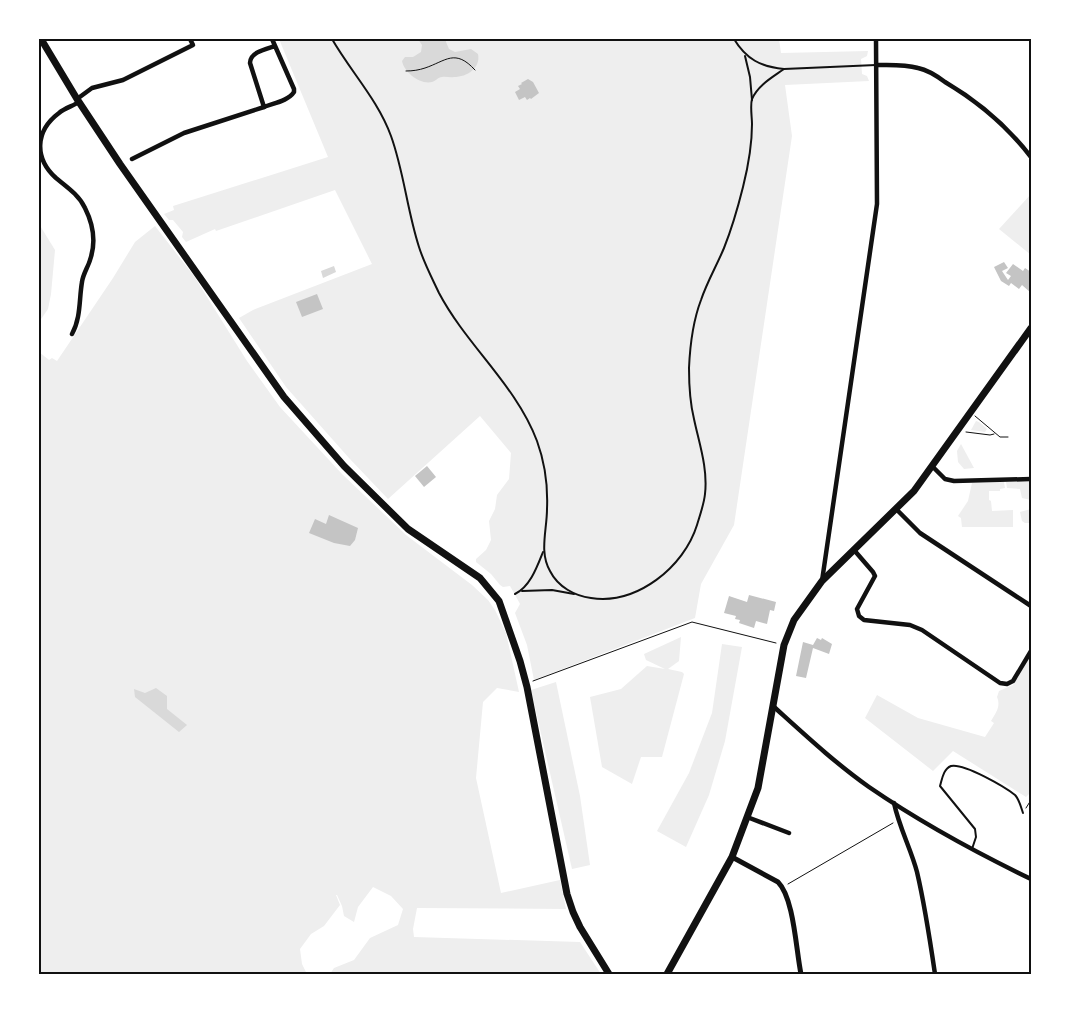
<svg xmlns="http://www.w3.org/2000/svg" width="1070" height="1013" font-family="'Exo 2',sans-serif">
  <rect width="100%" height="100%" fill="#fff"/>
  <g fill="#eee">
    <polygon points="279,39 779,39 781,53 868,51 867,56 861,59 862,74 867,76 869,81 785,85 792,136 734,525 701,584 695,618 534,680 527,645 515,613 520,604 519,602 510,586 503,587 500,585 491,574 476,562 476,559 486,550 491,540 489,521 495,509 497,495 509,479 511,453 480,416 388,499 349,458 286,387 239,318 253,310 372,264 335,190 216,231 215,229 186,242 182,237 183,232 173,220 169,220 164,214 174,210 173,206 328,157"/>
    <polygon points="1031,194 1031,255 999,229"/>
    <polygon points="39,224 55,250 51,294 48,309 39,322"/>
    <polygon points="155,226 194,276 247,361 280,407 342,474 406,535 472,585 488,600 495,610 506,633 519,692 497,688 483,702 476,778 501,893 560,880 566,909 417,908 413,929 414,937 580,942 601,974 330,974 334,968 354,960 370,938 398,925 403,909 391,896 373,887 358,907 354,922 344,916 342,906 337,895 336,895 340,905 324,926 311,934 300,949 302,964 307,974 39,974 39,352 49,360 52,358 57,361 113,278 135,242"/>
    <polygon points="976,421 979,422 987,429 985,432 971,430"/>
    <polygon points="961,444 974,468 964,469 958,462 957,451"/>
    <polygon points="1004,482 1005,488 1000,489 1000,491 989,491 989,500 991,501 992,511 1013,510 1013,527 962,527 961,518 958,516 968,501 972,483"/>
    <polygon points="1006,482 1031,482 1031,500 1022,498 1020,489 1007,488"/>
    <polygon points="1031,509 1031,523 1025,523 1022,521 1020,512"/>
    <polygon points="681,637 679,661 668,669 682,672 684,674 662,757 641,757 632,784 602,767 590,697 621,689 647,666 665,669 646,660 644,654"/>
    <polygon points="722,644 742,647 725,741 709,795 686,847 657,831 689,773 712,713"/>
    <path d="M 1028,657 L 1031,660 L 1031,792 L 1026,797 L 953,751 L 933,771 L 865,718 L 877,695 L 918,718 L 985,737 L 994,723 L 991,721 C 996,713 1001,706 997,697 L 999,691 L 1013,685 Z"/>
    <polygon points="556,682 580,796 590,865 572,869 531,690"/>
  </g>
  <g fill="#d9d9d9">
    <path d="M 418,39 L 446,39 L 446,42 L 449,49 L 455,52 L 471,49 L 478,54 C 481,68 467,77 454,77 C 450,78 446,76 442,77 C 438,77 436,81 432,82 C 420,85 404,72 402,61 L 405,57 L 413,57 L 421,52 L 422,45 Z"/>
    <polygon points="334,266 336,272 323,278 321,271"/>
    <polygon points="156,688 167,696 167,709 187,725 179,732 135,697 134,689 145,693"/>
  </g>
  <g fill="#c4c4c4">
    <polygon points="528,79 533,82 539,93 531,99 530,98 527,100 525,97 519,100 515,92 520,89 518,86 522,84 521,83"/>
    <polygon points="1004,262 1008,268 1002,271 1008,280 1011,276 1006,273 1013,264 1023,271 1025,268 1031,272 1029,276 1031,278 1031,293 1022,285 1019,289 1011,283 1009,286 1001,281 994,267"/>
    <polygon points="317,294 323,309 302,317 296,302"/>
    <polygon points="427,466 436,477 424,487 415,476"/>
    <polygon points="329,515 358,528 355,540 350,546 334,543 309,533 315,519 326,524"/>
    <polygon points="749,595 776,602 774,611 770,610 767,624 756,621 754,628 739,623 740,620 735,619 736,616 724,613 729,596 747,602"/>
    <polygon points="817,638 821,640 822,638 832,644 829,654 813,648 806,678 796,676 803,642 813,645"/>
  </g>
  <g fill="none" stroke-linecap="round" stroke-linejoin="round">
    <g stroke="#111" stroke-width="1">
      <path d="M 406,71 C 413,71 419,70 425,68 C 446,61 455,48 475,70"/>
      <polyline points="975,416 1000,437 1008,437"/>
      <polyline points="966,432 990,435 994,434"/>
      <polyline points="533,681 692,622 776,643"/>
      <polyline points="1026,808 1031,800"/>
      <polyline points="788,884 893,823"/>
    </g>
    <g stroke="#111" stroke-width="2">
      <path d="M 332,39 C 351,72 378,100 391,136 C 404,172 407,210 419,247 C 424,263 432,278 439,293 C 467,346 516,385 537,441 C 545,463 548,486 547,509 C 547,530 539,552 550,571 C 558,587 575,596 591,598 C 637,605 684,567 697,525 C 700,515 704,504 705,494 C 708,468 699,443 694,419 C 690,403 689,385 689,368 C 690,345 693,321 701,300 C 707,282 717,265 724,248 C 732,228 738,207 743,187 C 748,167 752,145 752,124 C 752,117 750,106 752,99 C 758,85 773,77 784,69"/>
      <path d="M 734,39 C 746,59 761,67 784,69 L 876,65"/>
      <polyline points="745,56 750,77 752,100"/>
      <polyline points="522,591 552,590 574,594"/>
      <path d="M 515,594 C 530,587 537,567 543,552"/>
      <path d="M 972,849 L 976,837 L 975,829 L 940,786 C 942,780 943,769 951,766 C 964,763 1005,787 1015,795 C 1019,799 1021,807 1023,813"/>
    </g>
    <g stroke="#111" stroke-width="4.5">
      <path d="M 272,39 L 294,89 L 294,92 C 288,101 274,103 264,107 L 250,63 C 250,52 266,49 275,46"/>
      <path d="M 876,65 C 890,65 904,64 918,68 C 928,70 937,76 945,82 C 979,102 1007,126 1031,157"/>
      <polyline points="77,99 92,88 123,80 193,45 190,39"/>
      <polyline points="132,159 184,133 264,107"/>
      <path d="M 72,334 C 81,318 79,299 82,282 C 83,274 88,267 90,260 C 96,243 93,224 85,208 C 79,195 67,187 56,178 C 34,158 35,131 59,113 C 65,108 73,106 79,102"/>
      <polyline points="932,466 945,479 954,481 1031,479"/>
      <polyline points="896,509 920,533 1031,606"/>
      <polyline points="854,550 873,572 875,576 857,609 859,616 864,620 910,625 922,630 1000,683 1007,684 1013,681 1031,651"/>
      <polyline points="822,581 877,204 876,39"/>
      <path d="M 773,706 C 804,734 835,763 869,787 C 920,822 975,852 1031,879"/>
      <path d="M 894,803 C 899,827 911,849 917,872 C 925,906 930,940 935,974"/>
      <polyline points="747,817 789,833"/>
    </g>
    <path stroke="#111" stroke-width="5" d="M 732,857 L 778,882 C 794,898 796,950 801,974"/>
    <polyline stroke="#111" stroke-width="7" points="667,974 732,857 758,788 784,645 794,620 822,581 914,491 1031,328"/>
    <polyline stroke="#111" stroke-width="7" points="41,39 77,99 120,164 284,397 344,466 408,529 480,578 499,601 520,661 527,687 567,894 573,912 580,927 609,974"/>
  </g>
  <rect width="1070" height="1013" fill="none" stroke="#ffffff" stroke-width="80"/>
  <rect x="40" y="40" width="990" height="933" fill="none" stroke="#111" stroke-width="2"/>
</svg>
